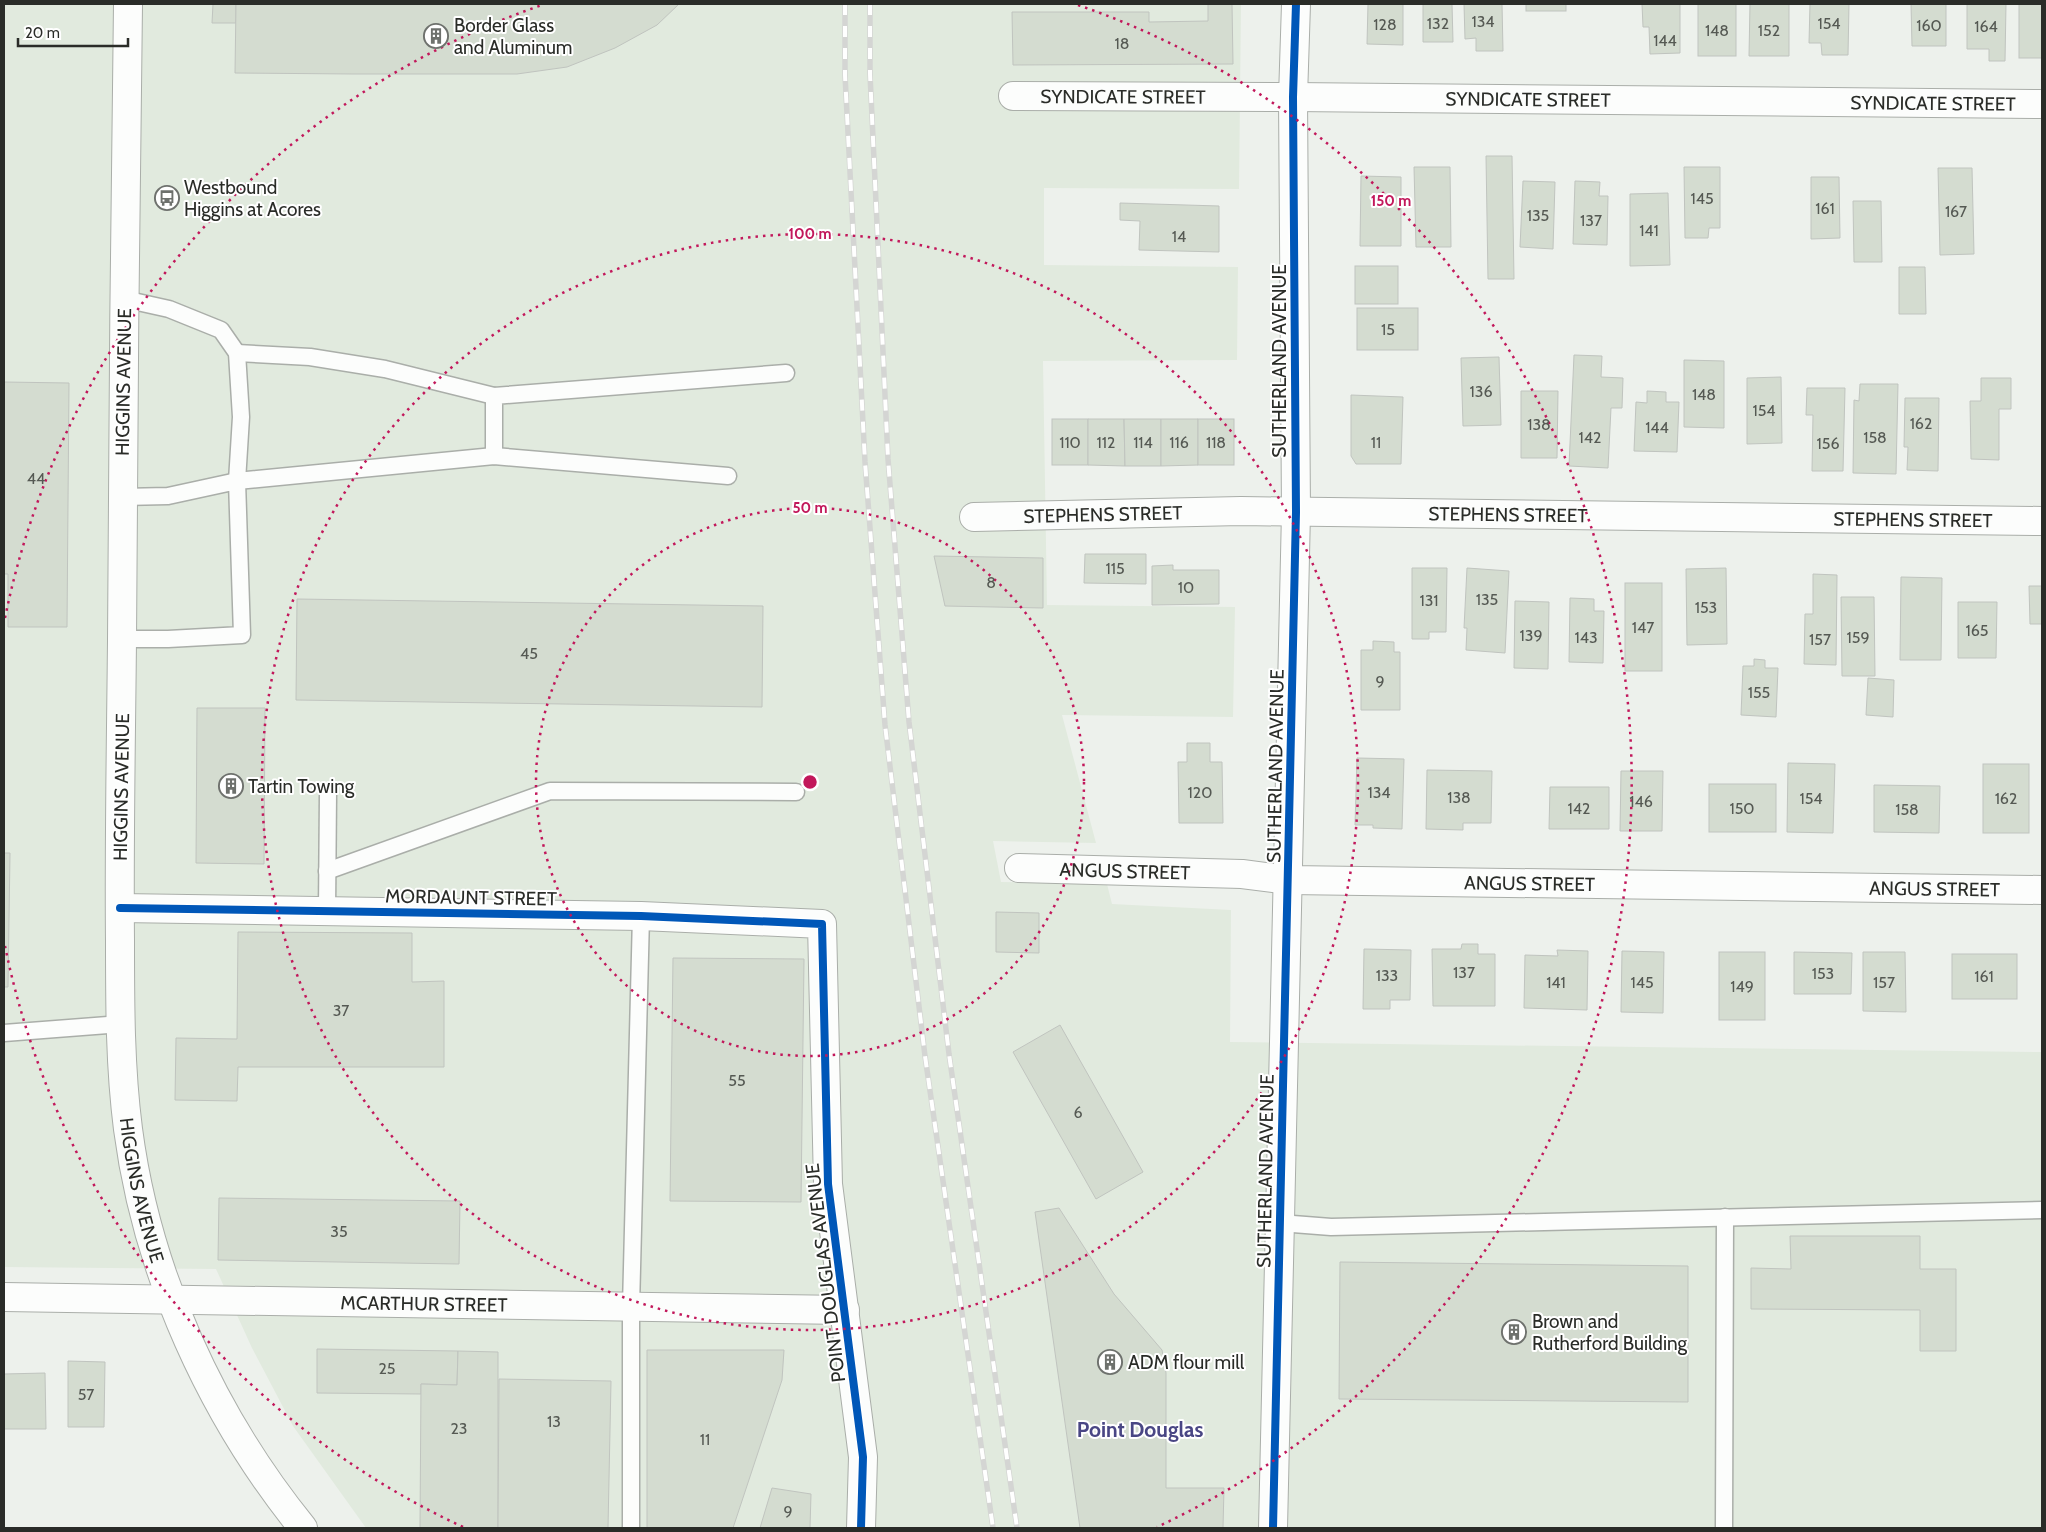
<svg xmlns="http://www.w3.org/2000/svg" width="2046" height="1532" font-family="Cabin,sans-serif">
  <rect width="100%" height="100%" fill="#edf1ec"/>
  <polygon fill="#e1eade" points="4,4 1241,4 1239,189 1044,188 1044,265 1238,267 1237,360 1043,361 1047,605 1235,607 1233,717 1062,715 1096,843 993,841 1001,882 1107,884 1112,904 1231,910 1230,1042 2042,1052 2042,1528 366,1528 293,1426 252,1348 216,1269 4,1267"/>
  <g fill="#d4dcd0" stroke="#c0c4bf">
    <polygon points="213,4 236,4 236,23 212,23"/>
    <polygon points="236,4 679,4 657,25 615,48 567,67 517,74 353,74 235,73"/>
    <polygon points="1208,4 1232,4 1233,64 1013,65 1012,12 1149,12 1149,22 1208,21"/>
    <polygon points="1368,4 1403,4 1403,45 1367,44"/>
    <polygon points="1423,4 1452,4 1453,42 1423,42"/>
    <polygon points="1464,4 1502,4 1503,51 1476,51 1476,38 1465,39"/>
    <rect x="1526" y="4" width="40" height="7"/>
    <polygon points="1642,4 1680,4 1680,53 1650,54 1649,27 1643,27"/>
    <rect x="1698" y="4" width="38" height="52"/>
    <polygon points="1750,4 1789,4 1789,56 1749,56"/>
    <polygon points="1810,4 1849,4 1848,55 1822,55 1821,43 1809,43"/>
    <polygon points="1911,4 1946,4 1946,46 1912,46"/>
    <polygon points="1967,4 2006,4 2005,61 1989,61 1989,49 1967,49"/>
    <rect x="2019" y="4" width="23" height="54"/>
    <polygon points="1486,156 1512,156 1514,279 1488,279"/>
    <polygon points="1414,167 1450,167 1451,247 1416,247"/>
    <polygon points="1684,167 1720,167 1720,228 1709,228 1708,238 1685,238"/>
    <polygon points="1938,168 1972,168 1974,254 1940,255"/>
    <polygon points="1361,176 1401,177 1401,246 1360,246"/>
    <polygon points="1811,177 1839,177 1840,238 1811,239"/>
    <polygon points="1523,181 1555,182 1553,249 1520,247"/>
    <polygon points="1575,181 1600,182 1599,196 1608,196 1607,245 1573,244"/>
    <polygon points="1668,193 1670,265 1630,266 1630,194"/>
    <polygon points="1853,201 1881,201 1882,262 1854,262"/>
    <polygon points="1120,203 1219,206 1219,252 1139,250 1140,221 1120,220"/>
    <rect x="1355" y="266" width="43" height="38"/>
    <polygon points="1899,267 1925,267 1926,314 1899,314"/>
    <rect x="1357" y="308" width="61" height="42"/>
    <polygon points="1574,355 1602,356 1601,377 1623,378 1622,408 1611,408 1608,468 1569,466"/>
    <polygon points="1499,357 1501,425 1463,426 1461,358"/>
    <polygon points="1684,360 1724,361 1724,428 1684,427"/>
    <polygon points="1781,377 1782,443 1747,444 1747,378"/>
    <polygon points="1981,378 2011,378 2011,409 1999,409 1999,460 1971,459 1970,401 1981,401"/>
    <polygon points="4,382 69,383 67,627 8,627 8,574 4,574"/>
    <polygon points="1860,384 1898,384 1896,474 1853,473 1854,400 1859,401"/>
    <polygon points="1807,388 1845,388 1843,471 1812,471 1813,415 1806,415"/>
    <polygon points="1521,391 1558,391 1557,458 1521,458"/>
    <polygon points="1647,391 1666,392 1666,402 1679,402 1677,452 1634,451 1636,402 1647,403"/>
    <polygon points="1351,395 1403,397 1401,464 1356,464 1351,456"/>
    <polygon points="1905,398 1939,398 1938,471 1907,470 1908,447 1904,447"/>
    <rect x="1052" y="419" width="36" height="46"/>
    <polygon points="1088,419 1124,419 1125,466 1088,465"/>
    <polygon points="1124,419 1161,419 1161,466 1125,466"/>
    <polygon points="1161,419 1198,419 1198,465 1161,466"/>
    <rect x="1198" y="419" width="36" height="46"/>
    <polygon points="1085,554 1146,554 1146,584 1084,583"/>
    <polygon points="934,556 1043,558 1043,608 945,606"/>
    <polygon points="1173,565 1173,570 1219,570 1219,604 1152,605 1152,566"/>
    <polygon points="1412,568 1447,568 1446,632 1429,632 1429,639 1412,639"/>
    <polygon points="1467,568 1509,571 1505,653 1466,650 1467,628 1464,628"/>
    <polygon points="1726,568 1727,644 1687,645 1686,569"/>
    <polygon points="1813,574 1837,575 1836,665 1804,664 1805,614 1813,614"/>
    <polygon points="1901,577 1942,578 1941,660 1900,660"/>
    <rect x="1625" y="583" width="37" height="88"/>
    <polygon points="2029,586 2042,586 2042,624 2030,624"/>
    <polygon points="1841,597 1874,597 1875,676 1842,676"/>
    <polygon points="1570,598 1594,599 1594,611 1604,611 1603,663 1569,662"/>
    <polygon points="297,599 763,606 762,707 296,700"/>
    <polygon points="1515,601 1549,602 1548,669 1514,668"/>
    <polygon points="1958,602 1997,602 1996,658 1958,658"/>
    <polygon points="1373,641 1394,642 1394,652 1400,652 1400,710 1361,710 1361,650 1373,650"/>
    <polygon points="1754,659 1765,660 1765,668 1778,668 1776,717 1741,715 1743,666 1754,666"/>
    <polygon points="1868,678 1894,680 1893,717 1866,715"/>
    <polygon points="197,708 265,708 264,864 196,863"/>
    <polygon points="1187,743 1210,743 1210,762 1222,762 1223,823 1179,823 1178,762 1187,762"/>
    <polygon points="1357,758 1404,759 1402,829 1373,828 1373,825 1355,825"/>
    <polygon points="1788,763 1835,764 1833,833 1787,832"/>
    <rect x="1983" y="764" width="46" height="69"/>
    <polygon points="1427,770 1492,771 1491,823 1463,823 1463,830 1426,829"/>
    <polygon points="1621,771 1663,771 1662,831 1620,831"/>
    <rect x="1709" y="784" width="67" height="48"/>
    <polygon points="1874,785 1940,786 1939,833 1874,832"/>
    <polygon points="1550,787 1609,787 1609,829 1549,829"/>
    <polygon points="4,853 10,853 8,987 4,987"/>
    <polygon points="996,912 1039,913 1039,953 996,952"/>
    <polygon points="238,932 412,933 412,982 444,981 444,1067 238,1067 237,1101 175,1100 176,1038 237,1039"/>
    <polygon points="1462,944 1478,944 1478,954 1495,954 1495,1006 1433,1006 1432,949 1461,949"/>
    <polygon points="1364,949 1411,950 1410,1000 1390,1000 1390,1009 1363,1009"/>
    <polygon points="1557,950 1588,951 1587,1010 1524,1008 1525,955 1558,956"/>
    <polygon points="1622,951 1664,952 1663,1013 1621,1012"/>
    <rect x="1719" y="952" width="46" height="68"/>
    <polygon points="1794,952 1852,953 1851,994 1794,994"/>
    <polygon points="1863,952 1905,952 1906,1012 1863,1011"/>
    <rect x="1952" y="954" width="65" height="45"/>
    <polygon points="673,958 804,959 801,1202 670,1201"/>
    <polygon points="1060,1025 1143,1172 1096,1199 1013,1052"/>
    <polygon points="219,1198 460,1201 459,1264 218,1260"/>
    <polygon points="1059,1208 1114,1294 1162,1350 1166,1373 1166,1488 1224,1488 1223,1528 1080,1528 1035,1212"/>
    <polygon points="1790,1236 1920,1236 1920,1269 1956,1269 1956,1351 1920,1351 1920,1310 1751,1309 1751,1268 1791,1269"/>
    <polygon points="1340,1262 1688,1266 1688,1402 1339,1399"/>
    <polygon points="317,1349 458,1351 457,1385 421,1384 421,1394 317,1393"/>
    <polygon points="647,1350 784,1350 782,1380 733,1528 647,1528"/>
    <polygon points="458,1351 498,1352 498,1528 420,1528 421,1384 457,1385"/>
    <polygon points="68,1361 105,1362 104,1427 68,1427"/>
    <polygon points="45,1373 46,1429 4,1429 4,1374"/>
    <polygon points="499,1379 611,1381 608,1528 498,1528"/>
    <polygon points="772,1488 811,1494 810,1528 760,1528"/>
  </g>
  <g fill="none" stroke-linecap="round" stroke-linejoin="round">
    <defs>
      <g id="service">
        <polyline points="124,299 169,309 221,330 237,353 241,417 237,481 494,456 728,476"/>
        <polyline points="237,353 310,357 385,369 494,396"/>
        <polyline points="494,456 494,396 786,373"/>
        <polyline points="122,497 168,496 237,481 242,635 168,639 122,639"/>
        <polyline points="327,871 550,791 796,792"/>
        <polyline points="327,911 328,793"/>
        <polyline points="4,1033 121,1024"/>
        <polyline points="1280,1223 1331,1227 2042,1210"/>
        <polyline points="631,1528 631,1307 641,916"/>
        <polyline points="1724,1528 1725,1217"/>
      </g>
      <g id="minor">
        <path id="s1" d="M 1013,96 L 1293,97 L 2042,104"/>
        <path id="s2" d="M 974,517 L 1241,511 L 2042,521"/>
        <path id="s3" d="M 1019,868 L 1242,874 L 1289,880 L 2042,890"/>
        <polyline points="120,908 641,916 822,924 828,1184 863,1457 861,1528"/>
        <path id="s4" d="M 4,1297 L 845,1310"/>
      </g>
      <polyline id="tertiary" points="1273,1528 1296,512 1293,97 1296,4"/>
      <g id="secondary">
        <path id="s5" d="M 128,4 C 125,216 123,429 122,641 C 121,741 119,841 120,941 C 120,1004 120,1067 128,1129 C 147,1274 212,1416 303,1528"/>
      </g>
    </defs>
    <use href="#service" stroke="#aaaea9" stroke-width="19"/>
    <use href="#minor" stroke="#aaaea9" stroke-width="30"/>
    <use href="#tertiary" stroke="#aaaea9" stroke-width="30"/>
    <use href="#secondary" stroke="#aaaea9" stroke-width="30"/>
    <use href="#service" stroke="#fcfdfc" stroke-width="16"/>
    <use href="#minor" stroke="#fcfdfc" stroke-width="28"/>
    <use href="#tertiary" stroke="#fcfdfc" stroke-width="28"/>
    <use href="#secondary" stroke="#fcfdfc" stroke-width="28"/>
    <defs>
      <g id="rail">
        <polyline points="845,4 845,75 865,462 885,725 925,1056 993,1528"/>
        <polyline points="870,4 870,74 888,459 909,722 949,1054 1017,1528"/>
      </g>
    </defs>
    <use href="#rail" stroke="#d4d5d3" stroke-width="5.5"/>
    <use href="#rail" stroke="#fff" stroke-width="4" stroke-dasharray="11" stroke-linecap="butt"/>
    <defs>
      <g id="cycleway">
        <polyline points="120,908 641,916 822,924 828,1184 863,1457 861,1528"/>
        <polyline points="1273,1528 1296,512 1293,97 1296,4"/>
      </g>
    </defs>
    <use href="#cycleway" stroke="#fff" stroke-width="11"/>
    <use href="#cycleway" stroke="#0057b8" stroke-width="8"/>
  </g>
  <g fill="none" stroke="#c2185b" stroke-width="2.5" stroke-dasharray="2.5 5">
    <circle cx="810" cy="782" r="274"/>
    <circle cx="810" cy="782" r="548"/>
    <path d="M463 1527A822 822 0 0 1 5 946M5 618A822 822 0 0 1 542 5M1078 5A822 822 0 0 1 1157 1527"/>
  </g>
  <defs>
    <symbol id="building-ring" viewBox="-11 -11 22 22"><circle r="9.5" fill="#fff" stroke="#6e716d" stroke-width="1.5"/><path d="M-4-6H4V6H1V3H-1V6H-4ZM-2.5-4.3h1.7v1.8h-1.7ZM.8-4.3h1.7v1.8H.8ZM-2.5-1h1.7V.8h-1.7ZM.8-1h1.7V.8H.8Z" fill="#6e716d"/></symbol>
    <symbol id="bus-ring" viewBox="-11 -11 22 22"><circle r="9.5" fill="#fff" stroke="#6e716d" stroke-width="1.5"/><path d="M-5-6H5V4H4V6H2V4H-2V6H-4V4H-5ZM-3.5-4V0h7V-4ZM-3.5 1.2v1.5H-2V1.2ZM2 1.2v1.5H3.5V1.2Z" fill="#6e716d"/></symbol>
  </defs>
  <g fill-rule="evenodd">
    <use href="#building-ring" x="422" y="22" width="28" height="28"/>
    <use href="#bus-ring" x="153" y="184" width="28" height="28"/>
    <use href="#building-ring" x="217" y="772" width="28" height="28"/>
    <use href="#building-ring" x="1500" y="1318" width="28" height="28"/>
    <use href="#building-ring" x="1096" y="1348" width="28" height="28"/>
  </g>
  <g text-anchor="middle" stroke-width="4" stroke-linejoin="round" paint-order="stroke">
    <g font-size="16" fill="#555953">
      <text x="1483" y="27">134</text>
      <text x="1438" y="29">132</text>
      <text x="1829" y="29">154</text>
      <text x="1385" y="30">128</text>
      <text x="1929" y="31">160</text>
      <text x="1986" y="32">164</text>
      <text x="1717" y="36">148</text>
      <text x="1769" y="36">152</text>
      <text x="1665" y="46">144</text>
      <text x="1122" y="49">18</text>
      <text x="1702" y="204">145</text>
      <text x="1825" y="214">161</text>
      <text x="1956" y="217">167</text>
      <text x="1538" y="221">135</text>
      <text x="1591" y="226">137</text>
      <text x="1649" y="236">141</text>
      <text x="1179" y="242">14</text>
      <text x="1388" y="335">15</text>
      <text x="1481" y="397">136</text>
      <text x="1704" y="400">148</text>
      <text x="1764" y="416">154</text>
      <text x="1921" y="429">162</text>
      <text x="1539" y="430">138</text>
      <text x="1657" y="433">144</text>
      <text x="1590" y="443">142</text>
      <text x="1875" y="443">158</text>
      <text x="1070" y="448">110</text>
      <text x="1106" y="448">112</text>
      <text x="1143" y="448">114</text>
      <text x="1179" y="448">116</text>
      <text x="1216" y="448">118</text>
      <text x="1376" y="448">11</text>
      <text x="1828" y="449">156</text>
      <text x="36" y="484">44</text>
      <text x="1115" y="574">115</text>
      <text x="991" y="588">8</text>
      <text x="1186" y="593">10</text>
      <text x="1487" y="605">135</text>
      <text x="1429" y="606">131</text>
      <text x="1706" y="613">153</text>
      <text x="1643" y="633">147</text>
      <text x="1977" y="636">165</text>
      <text x="1531" y="641">139</text>
      <text x="1586" y="643">143</text>
      <text x="1858" y="643">159</text>
      <text x="1820" y="645">157</text>
      <text x="529" y="659">45</text>
      <text x="1380" y="687">9</text>
      <text x="1759" y="698">155</text>
      <text x="1200" y="798">120</text>
      <text x="1379" y="798">134</text>
      <text x="1459" y="803">138</text>
      <text x="1811" y="804">154</text>
      <text x="2006" y="804">162</text>
      <text x="1641" y="807">146</text>
      <text x="1579" y="814">142</text>
      <text x="1742" y="814">150</text>
      <text x="1907" y="815">158</text>
      <text x="1464" y="978">137</text>
      <text x="1823" y="979">153</text>
      <text x="1387" y="981">133</text>
      <text x="1984" y="982">161</text>
      <text x="1556" y="988">141</text>
      <text x="1642" y="988">145</text>
      <text x="1884" y="988">157</text>
      <text x="1742" y="992">149</text>
      <text x="341" y="1016">37</text>
      <text x="737" y="1086">55</text>
      <text x="1078" y="1118">6</text>
      <text x="339" y="1237">35</text>
      <text x="387" y="1374">25</text>
      <text x="86" y="1400">57</text>
      <text x="554" y="1427">13</text>
      <text x="459" y="1434">23</text>
      <text x="705" y="1445">11</text>
      <text x="788" y="1517">9</text>
    </g>
    <g font-size="19" fill="#2a2c28" stroke="#fff" text-anchor="start">
      <text x="454" y="32">Border Glass<tspan x="454" dy="22">and Aluminum</tspan></text>
      <text x="184" y="194">Westbound<tspan x="184" dy="22">Higgins at Acores</tspan></text>
      <text x="248" y="793">Tartin Towing</text>
      <text x="1532" y="1328">Brown and<tspan x="1532" dy="22">Rutherford Building</tspan></text>
      <text x="1128" y="1369">ADM flour mill</text>
    </g>
    <g font-size="19" fill="#2a2c28" stroke="#fff">
      <text dy="7" stroke="none"><textPath href="#s1" startOffset="110">SYNDICATE STREET</textPath></text>
      <text dy="7" stroke="none"><textPath href="#s1" startOffset="515">SYNDICATE STREET</textPath></text>
      <text dy="7" stroke="none"><textPath href="#s1" startOffset="920">SYNDICATE STREET</textPath></text>
      <text transform="translate(1279 361) rotate(-90)" y="7">SUTHERLAND AVENUE</text>
      <text transform="translate(123 382) rotate(-89)" y="7">HIGGINS AVENUE</text>
      <text dy="7" stroke="none"><textPath href="#s2" startOffset="129">STEPHENS STREET</textPath></text>
      <text dy="7" stroke="none"><textPath href="#s2" startOffset="534">STEPHENS STREET</textPath></text>
      <text dy="7" stroke="none"><textPath href="#s2" startOffset="939">STEPHENS STREET</textPath></text>
      <text transform="translate(1275 766) rotate(-89)" y="7">SUTHERLAND AVENUE</text>
      <text transform="translate(121 787) rotate(-89)" y="7">HIGGINS AVENUE</text>
      <text dy="7" stroke="none"><textPath href="#s3" startOffset="106">ANGUS STREET</textPath></text>
      <text dy="7" stroke="none"><textPath href="#s3" startOffset="511">ANGUS STREET</textPath></text>
      <text dy="7" stroke="none"><textPath href="#s3" startOffset="916">ANGUS STREET</textPath></text>
      <text transform="translate(471 897) rotate(1)" y="7">MORDAUNT STREET</text>
      <text transform="translate(1265 1171) rotate(-89)" y="7">SUTHERLAND AVENUE</text>
      <text dy="7" stroke="none"><textPath href="#s5" startOffset="1188">HIGGINS AVENUE</textPath></text>
      <text transform="translate(825 1273) rotate(-97)" y="7">POINT DOUGLAS AVENUE</text>
      <text dy="7" stroke="none"><textPath href="#s4" startOffset="420">MCARTHUR STREET</textPath></text>
    </g>
    <g font-size="21" font-weight="bold" fill="#494684" stroke="#fff">
      <text x="1140" y="1437">Point Douglas</text>
    </g>
  </g>
  <circle cx="810" cy="782" r="8" fill="#c2185b" stroke="#fff" stroke-width="2.5"/>
  <g font-size="15" text-anchor="middle" font-weight="bold" fill="#c2185b" stroke="#fff" stroke-width="4" stroke-linejoin="round" paint-order="stroke">
    <text x="1391" y="206">150 m</text>
    <text x="810" y="239">100 m</text>
    <text x="810" y="513">50 m</text>
  </g>
  <rect width="2046" height="1532" fill="none" stroke="#2a2c28" stroke-width="10"/>
  <path d="M18 38v8h110v-8" fill="none" stroke="#2a2c28" stroke-width="2.5"/>
  <text x="25" y="38" font-size="15" fill="#2a2c28" stroke="#ffffff" stroke-width="4" paint-order="stroke">20 m</text>
</svg>
